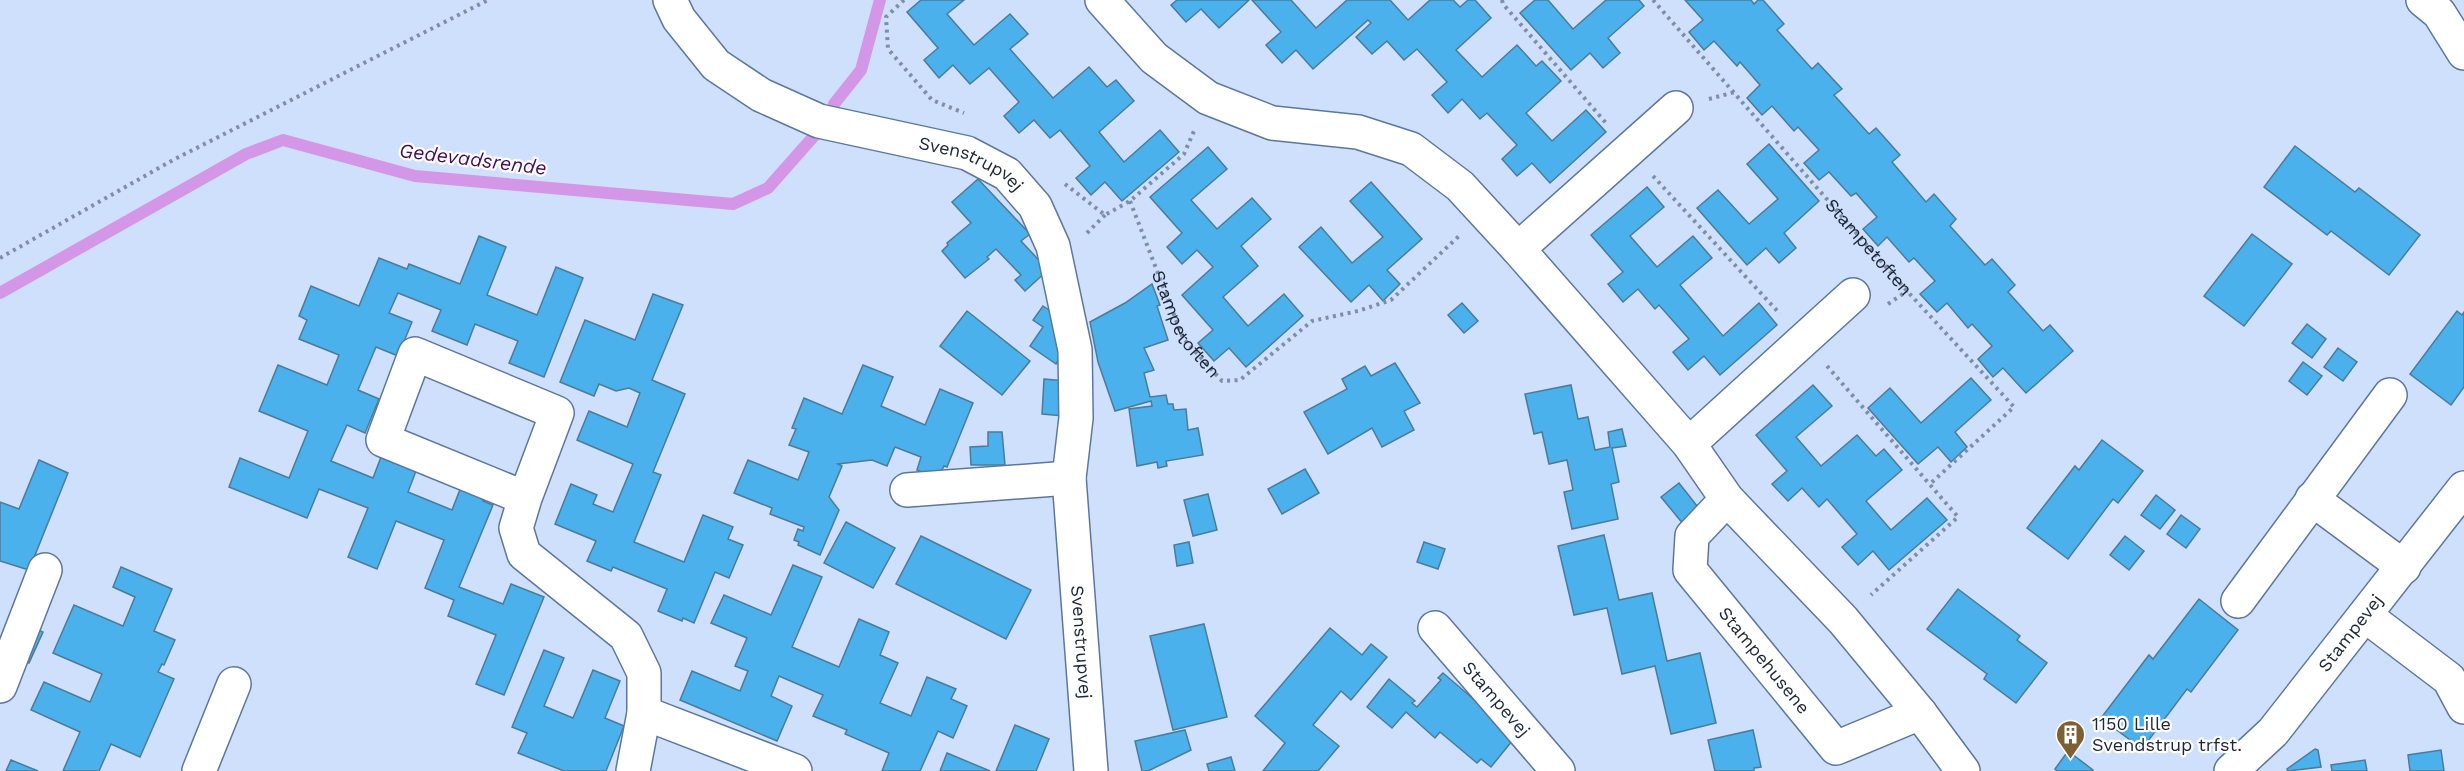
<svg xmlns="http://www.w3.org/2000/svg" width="2464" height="771" font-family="'Work Sans',sans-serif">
  <rect width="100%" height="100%" fill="#cee0fb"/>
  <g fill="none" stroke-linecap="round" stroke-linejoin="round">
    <g stroke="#d497e7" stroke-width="12">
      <polyline points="834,104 861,70 880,0"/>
      <polyline points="0,293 246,154 283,140 415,176 733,204 768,188 814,136"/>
    </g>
  </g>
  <g fill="#4ab1ed" stroke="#4c7b99" stroke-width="1.5">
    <polygon points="921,0 964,0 947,14 974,45 1010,14 1028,34 1010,49 1053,98 1089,67 1107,87 1116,80 1134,101 1099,132 1124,162 1160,130 1179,152 1122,201 1105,182 1091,195 1076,178 1090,166 1060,130 1050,138 1034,120 1019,133 1004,116 1019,102 989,68 970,84 953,65 939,78 924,60 938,48 907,12"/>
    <polygon points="1177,0 1249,0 1219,28 1201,9 1186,22 1171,5"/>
    <polygon points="1252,0 1291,0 1316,28 1347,0 1390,0 1408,20 1430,0 1453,0 1460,7 1468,0 1475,0 1491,18 1456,50 1482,77 1517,45 1536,66 1542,61 1561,81 1526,113 1552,141 1586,110 1606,132 1550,183 1532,163 1517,176 1502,159 1517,145 1487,113 1480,119 1462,99 1448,113 1432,95 1447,82 1417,49 1404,60 1387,41 1372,54 1356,37 1371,23 1368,20 1313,69 1296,50 1282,63 1266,45 1281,32"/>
    <polygon points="1535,0 1548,0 1573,29 1606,0 1639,0 1644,6 1608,38 1620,53 1603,68 1590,53 1571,70 1520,13"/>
    <polygon points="1685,0 1751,0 1754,4 1758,0 1763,0 1784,24 1777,30 1812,69 1818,63 1842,89 1834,95 1869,134 1876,128 1900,155 1892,162 1926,202 1934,194 1956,219 1950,226 1985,265 1992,259 2015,285 2008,292 2043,331 2050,325 2073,351 2026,393 2003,368 1993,377 1978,359 1992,346 1972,324 1968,328 1947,303 1937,312 1920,294 1935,281 1914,258 1909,262 1887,237 1878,246 1863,229 1877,217 1856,193 1851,196 1829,172 1819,180 1804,163 1819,150 1798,127 1794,131 1772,106 1762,115 1747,98 1760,85 1740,62 1737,66 1714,41 1704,50 1689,32 1703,20"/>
    <polygon points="1769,144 1819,201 1784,233 1796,248 1779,263 1766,248 1747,265 1697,208 1718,190 1749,224 1778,199 1747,164"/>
    <polygon points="2295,146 2355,192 2359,188 2420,235 2389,275 2331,231 2327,235 2264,187"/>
    <polygon points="1208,147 1227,169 1191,200 1217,229 1252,198 1271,219 1241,246 1258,266 1223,297 1248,326 1284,294 1303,316 1246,367 1229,348 1214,361 1198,343 1213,330 1182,295 1213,267 1197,250 1182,264 1167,247 1182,233 1150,197"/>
    <polygon points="978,179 1030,234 1021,241 1048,270 1025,291 1015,280 1021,275 996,249 987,257 989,259 965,278 942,251 948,245 947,243 971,223 952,202"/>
    <polygon points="1371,182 1422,239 1387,270 1400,284 1383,301 1369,285 1351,302 1299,247 1321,227 1352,263 1383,237 1350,201"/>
    <polygon points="1647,187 1664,207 1630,236 1657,267 1693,236 1712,258 1680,285 1723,336 1759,303 1777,325 1720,375 1704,356 1688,370 1673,352 1689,339 1659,305 1655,309 1638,289 1623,302 1608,284 1623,272 1591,235"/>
    <polygon points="2252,234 2292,264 2244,326 2204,296"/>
    <polygon points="479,236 506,247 487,295 537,315 556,267 583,278 544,377 509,363 518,341 475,324 467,345 432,331 441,310 398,293 389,313 412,322 398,356 376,347 358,390 379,399 365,433 347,425 331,461 373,478 381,457 416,471 408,492 452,510 461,487 485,496 483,501 493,505 459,587 503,604 511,584 544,597 504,695 476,684 496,635 448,616 454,600 425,588 444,540 396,521 377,569 348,557 368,508 319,489 307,518 229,487 240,458 289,478 308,431 259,411 278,365 327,385 339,355 299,339 307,320 299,316 311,286 359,306 379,258 407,269 409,264 460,284"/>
    <polygon points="1152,284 1160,305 1157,306 1168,340 1144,348 1154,370 1144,373 1150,397 1166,395 1168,404 1173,404 1174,410 1186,409 1188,430 1198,428 1203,455 1166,461 1167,466 1158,468 1157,462 1137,466 1129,409 1152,406 1151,401 1115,411 1098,362 1090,322 1125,303"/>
    <polygon points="653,294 683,305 652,380 685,394 653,472 661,475 634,542 684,562 703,515 733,527 728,539 743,545 729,578 715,572 694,623 683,618 682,621 658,611 667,589 613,567 611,571 587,561 596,541 555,524 571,484 597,495 593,504 613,512 633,464 577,440 589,411 627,427 640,393 629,388 616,391 599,384 594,396 560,382 585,320 635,340"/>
    <polygon points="1462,303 1478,321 1464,333 1448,315"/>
    <polygon points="1043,306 1067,322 1068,345 1056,364 1030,346 1043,327 1033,320"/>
    <polygon points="967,311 1030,361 1002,395 940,346"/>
    <polygon points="2457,311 2462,315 2464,312 2464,387 2451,405 2410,374"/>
    <polygon points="2307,324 2326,339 2312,358 2292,343"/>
    <polygon points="2338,348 2357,362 2343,381 2324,367"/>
    <polygon points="2303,362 2322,376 2307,395 2289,381"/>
    <polygon points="1395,363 1420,403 1404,411 1414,430 1382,447 1372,428 1328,454 1304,412 1347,389 1342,379 1365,366 1371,376"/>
    <polygon points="863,365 893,377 881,406 925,425 940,389 973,403 947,467 944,466 938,478 917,470 921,457 895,447 887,466 872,460 838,464 842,466 829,497 839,510 820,555 798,545 799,542 794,540 798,529 803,531 804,527 770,514 772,508 734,493 748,460 798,480 809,452 789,445 796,429 792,428 804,398 842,414"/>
    <polygon points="1971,378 1991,400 1955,432 1967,447 1951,462 1938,447 1918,464 1868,408 1890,388 1921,423"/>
    <polygon points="1044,379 1066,381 1064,416 1042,414"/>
    <polygon points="1571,385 1578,419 1588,417 1595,450 1610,447 1608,432 1622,429 1626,446 1612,448 1619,482 1611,484 1618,519 1572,529 1564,492 1573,490 1567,460 1549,464 1542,432 1534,434 1525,394"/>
    <polygon points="1813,385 1832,406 1796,437 1821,466 1857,435 1876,456 1884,449 1902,470 1866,501 1891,530 1927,498 1947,520 1889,570 1873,551 1858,565 1842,547 1857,534 1827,499 1819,507 1802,488 1788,501 1772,484 1787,471 1756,435"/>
    <polygon points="988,432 1002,432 1005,465 971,465 970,447 988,446"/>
    <polygon points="2102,440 2143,471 2118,503 2113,499 2068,559 2027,528 2075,466 2079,470"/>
    <polygon points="39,460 68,473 29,570 0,561 0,502 19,509"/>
    <polygon points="1305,469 1319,493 1282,514 1268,489"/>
    <polygon points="1679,483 1701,511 1684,525 1661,497"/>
    <polygon points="1208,494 1217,530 1193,536 1184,500"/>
    <polygon points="2156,495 2175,510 2160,529 2141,515"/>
    <polygon points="2181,515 2200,529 2186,548 2167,534"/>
    <polygon points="846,522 895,548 873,588 824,563"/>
    <polygon points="1604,535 1619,600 1652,593 1667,661 1700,653 1716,723 1671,734 1655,666 1622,674 1607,608 1574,615 1558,546"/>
    <polygon points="921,536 1031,590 1006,639 896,584"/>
    <polygon points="2125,536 2144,551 2129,570 2110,555"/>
    <polygon points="1189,542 1193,563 1177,566 1174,545"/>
    <polygon points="1424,542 1445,549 1438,569 1417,562"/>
    <polygon points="793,565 822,577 792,647 839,667 859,619 889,632 880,655 898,663 880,703 911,716 927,677 956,689 951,699 967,706 953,738 938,731 920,771 882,771 889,753 845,734 847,730 813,716 823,695 779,676 771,696 792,706 777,741 680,700 692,671 740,691 748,671 735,666 747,638 711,623 724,595 771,615"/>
    <polygon points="121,567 172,589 154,631 175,640 164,665 162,664 158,672 174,679 140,757 111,744 99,771 63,771 80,732 31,710 44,682 90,702 102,674 53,653 74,605 123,626 135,597 113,587"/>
    <polygon points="1958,589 2020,636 2017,640 2047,663 2016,703 1984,679 1987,674 1927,629"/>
    <polygon points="2199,599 2238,630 2191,692 2187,689 2142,749 2101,718 2149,655 2153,659"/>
    <polygon points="1204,624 1227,717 1173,730 1150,636"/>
    <polygon points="30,626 43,632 29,663 17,658"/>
    <polygon points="1330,628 1362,655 1371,644 1387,657 1351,700 1341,691 1313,725 1339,746 1318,771 1263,771 1285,743 1255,716"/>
    <polygon points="544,650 564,658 544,706 573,718 593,670 620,681 605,718 624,726 606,771 564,771 518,753 527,733 512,727"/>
    <polygon points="1443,673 1520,739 1512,741 1491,767 1481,759 1477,763 1440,732 1435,738 1406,712 1392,728 1367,707 1389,679 1415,701 1412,703 1417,707 1441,680 1438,678"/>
    <polygon points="1015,725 1049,739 1036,771 996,771"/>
    <polygon points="1185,730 1191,750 1148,771 1142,771 1135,741"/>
    <polygon points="1753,730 1761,767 1754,768 1754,771 1715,771 1708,740"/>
    <polygon points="2315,749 2318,750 2321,767 2288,771 2287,769"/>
    <polygon points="2441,750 2444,771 2410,771 2408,755"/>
    <polygon points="2068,751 2093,770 2092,771 2057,771 2055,769"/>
    <polygon points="947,753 990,771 940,771"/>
    <polygon points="1231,757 1235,771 1209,771 1207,764"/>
    <polygon points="11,760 38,771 6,771"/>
    <polygon points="2365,760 2367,771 2332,771 2331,765"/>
  </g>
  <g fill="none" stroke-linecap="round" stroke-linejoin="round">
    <defs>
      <g id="minor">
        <path id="s3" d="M 670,0 L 679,19 L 716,65 L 761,95 L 819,121 L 967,153 L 1007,174 L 1035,206 L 1053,246 L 1075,350 L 1076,418 L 1069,478 L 1091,771"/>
        <polyline points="1102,0 1154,58 1208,98 1272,123 1358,132 1411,149 1460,186 1518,249 1689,444 1727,499 1843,620 1920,713 1963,771"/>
        <polyline points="2423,0 2439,13 2464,53"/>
        <polyline points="1518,249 1676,108"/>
        <polyline points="1689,444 1853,295"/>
        <polyline points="907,490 1069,478"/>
        <polyline points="525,498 383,440 415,354 557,413 525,498 516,528 524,554 626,636 644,673 644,713 633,771"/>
        <path id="s4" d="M 1727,499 L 1692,536 L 1690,570 L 1836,748 L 1920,713"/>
        <polyline points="2312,499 2404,567"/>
        <polyline points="2238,601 2390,395"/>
        <polyline points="2366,616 2449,679 2464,707"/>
        <path id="s5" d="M 1435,628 L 1558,771"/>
        <polyline points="0,686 45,570"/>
        <polyline points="644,713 795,771"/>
        <polyline points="199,771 234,684"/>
        <path id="s6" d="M 2231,771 L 2273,732 L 2464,488"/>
      </g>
    </defs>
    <use href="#minor" stroke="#5c779e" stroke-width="36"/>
    <g stroke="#7f8ea5" stroke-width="4" stroke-dasharray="3 4.5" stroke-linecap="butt">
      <polyline points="904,0 886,17 888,49 932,100 964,113"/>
      <polyline points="1502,0 1503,4 1606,123"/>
      <path id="s1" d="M 1653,0 L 1907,291 L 2014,407 L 1930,484"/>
      <polyline points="1709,99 1735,92"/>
      <polyline points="1653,176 1780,314"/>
      <polyline points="1065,184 1105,215 1130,201 1184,154 1194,131"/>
      <path id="s2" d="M 1130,201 L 1183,338 L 1222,381 L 1240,380 L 1312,321 L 1358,311 L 1391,300 L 1459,236"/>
      <polyline points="1087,233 1105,215"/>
      <polyline points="0,258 173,160 488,0"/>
      <polyline points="1888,304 1907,291"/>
      <polyline points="1827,366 1958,517 1871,595"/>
    </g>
    <use href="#minor" stroke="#fff" stroke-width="33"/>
  </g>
  <defs>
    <symbol id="building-pin" viewBox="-11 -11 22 30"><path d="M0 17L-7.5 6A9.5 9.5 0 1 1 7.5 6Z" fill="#7c6033" stroke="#fff"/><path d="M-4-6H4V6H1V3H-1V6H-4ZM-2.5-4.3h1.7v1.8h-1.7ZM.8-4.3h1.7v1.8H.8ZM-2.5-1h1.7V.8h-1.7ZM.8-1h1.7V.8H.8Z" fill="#fff"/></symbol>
  </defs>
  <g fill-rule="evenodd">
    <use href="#building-pin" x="2054" y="718" width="33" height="45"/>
  </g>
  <g text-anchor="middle" stroke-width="4.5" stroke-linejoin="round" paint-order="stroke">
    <g font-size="18" fill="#1b2637" stroke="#fff">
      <text dy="6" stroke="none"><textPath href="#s3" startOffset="357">Svenstrupvej</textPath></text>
      <text dy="6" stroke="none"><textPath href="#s1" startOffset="328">Stampetoften</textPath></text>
      <text dy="6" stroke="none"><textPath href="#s2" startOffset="136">Stampetoften</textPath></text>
      <text dy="6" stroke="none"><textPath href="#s6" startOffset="183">Stampevej</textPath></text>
      <text dy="6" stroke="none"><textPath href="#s3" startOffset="880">Svenstrupvej</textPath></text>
      <text dy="6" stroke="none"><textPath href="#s4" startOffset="202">Stampehusene</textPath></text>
      <text dy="6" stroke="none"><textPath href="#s5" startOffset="94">Stampevej</textPath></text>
    </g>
    <g font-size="18" fill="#1b2637" stroke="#fff" text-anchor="start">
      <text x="2092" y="730">1150 Lille<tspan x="2092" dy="21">Svendstrup trfst.</tspan></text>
    </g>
    <g font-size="20" font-style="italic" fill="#460d55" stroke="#fff">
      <text transform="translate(473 159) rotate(7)" y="7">Gedevadsrende</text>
    </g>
  </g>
</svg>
